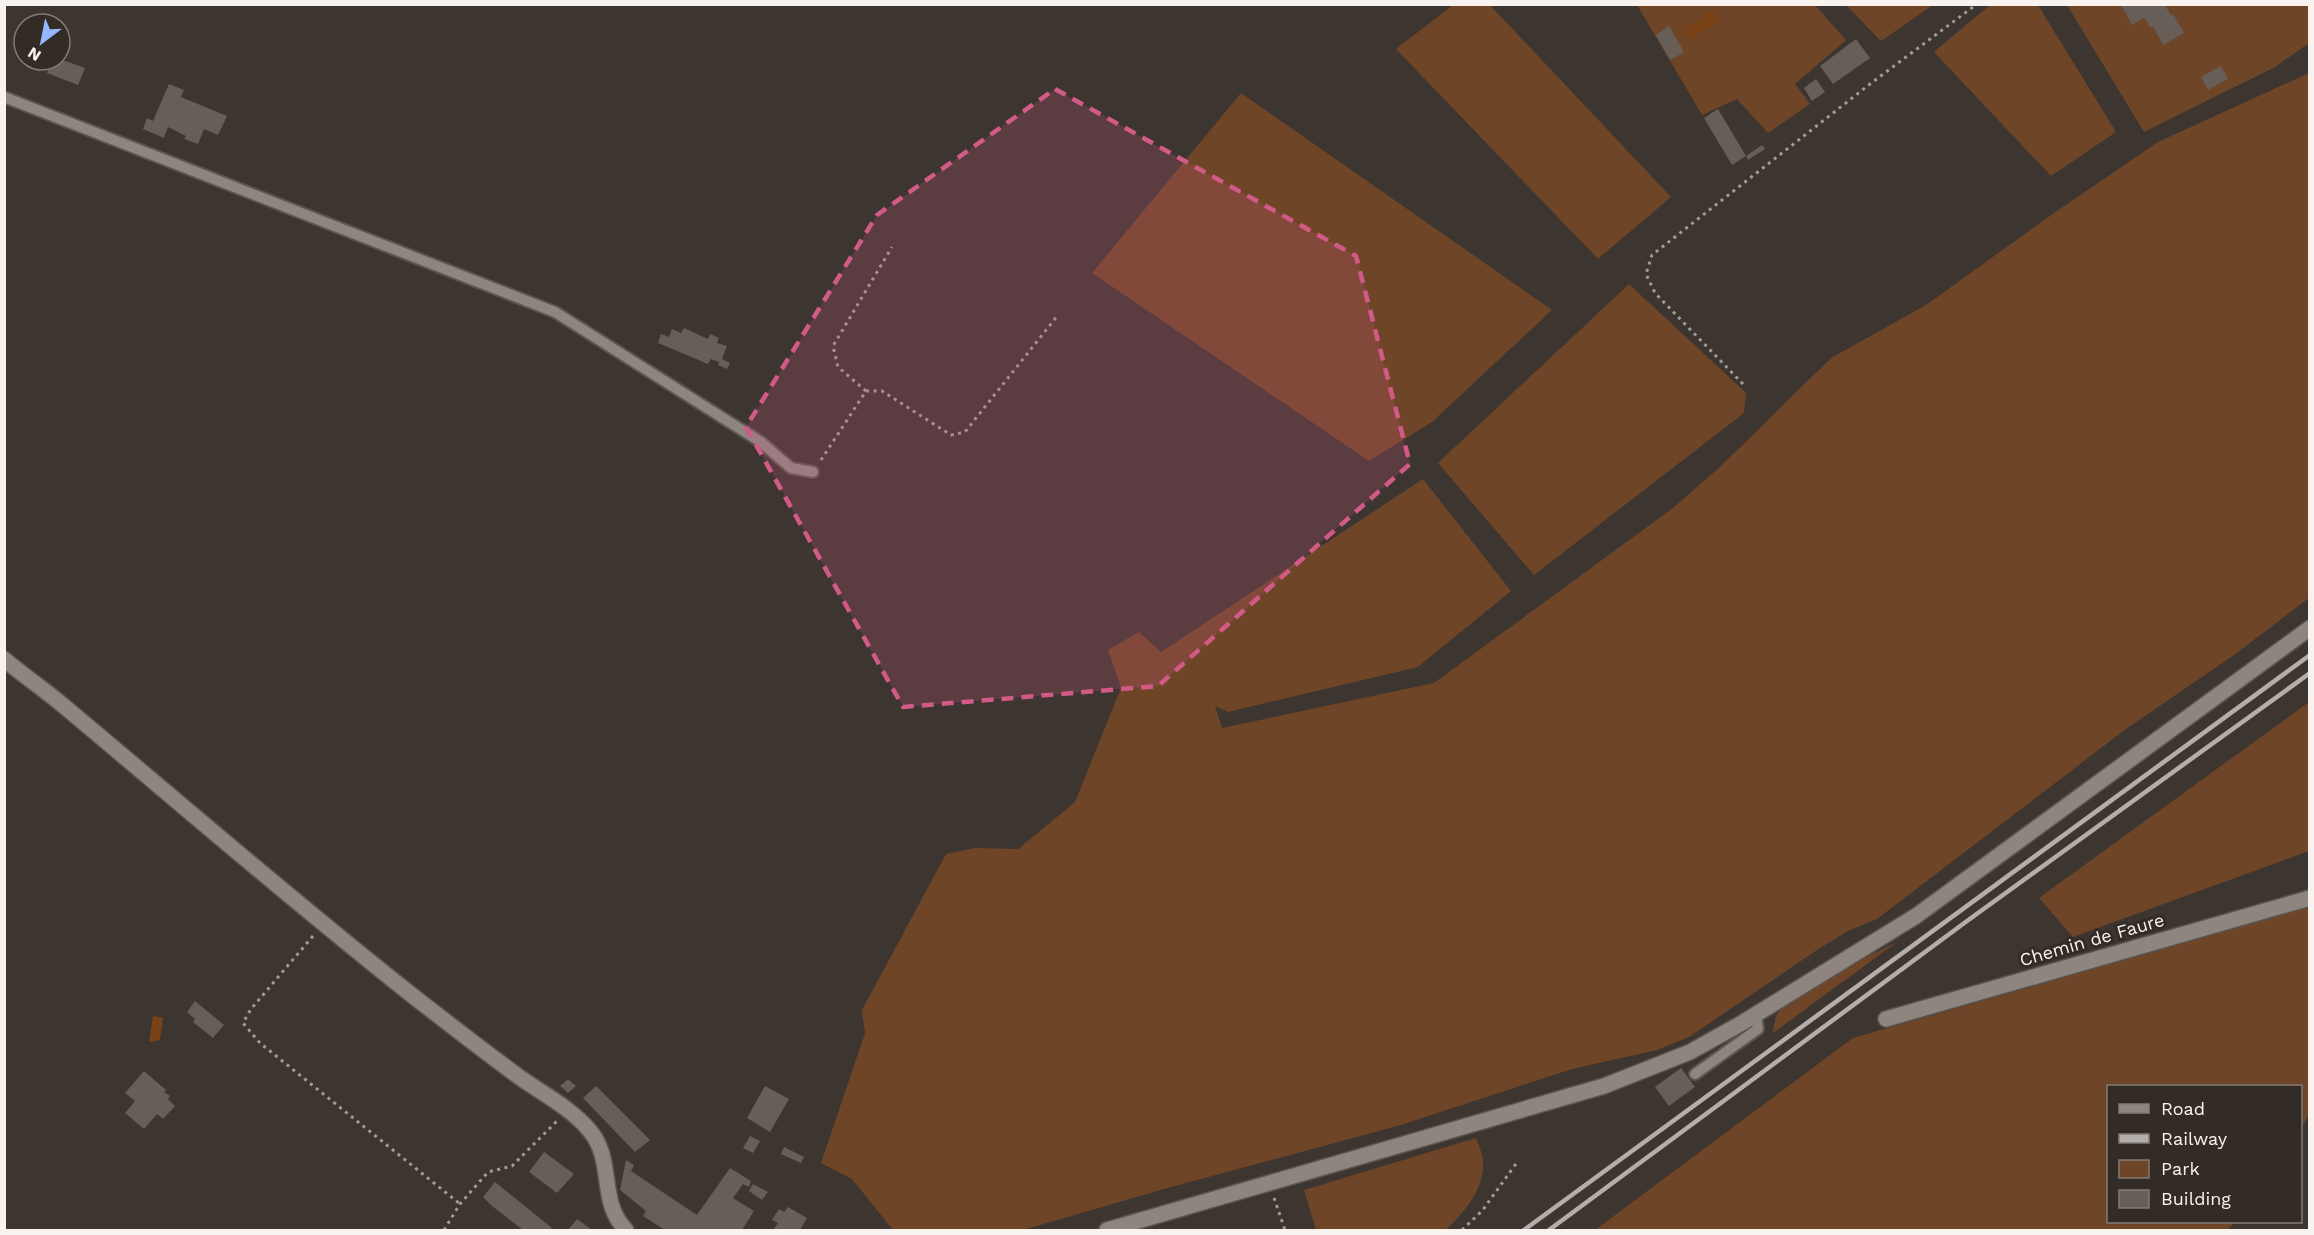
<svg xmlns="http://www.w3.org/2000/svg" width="2314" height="1235" font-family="'Work Sans',sans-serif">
  <rect width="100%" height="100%" fill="#3d3530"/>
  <g fill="#6f4528">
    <polygon points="1453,5 1490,5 1671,197 1598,259 1396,49"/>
    <polygon points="1637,5 1815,5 1846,40 1795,84 1810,104 1768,133 1737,99 1702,115"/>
    <polygon points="1846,5 1933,5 1881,41"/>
    <polygon points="1990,5 2038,5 2116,132 2051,176 1934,52"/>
    <polygon points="2067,5 2309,5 2309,43 2275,67 2144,132"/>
    <polygon points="2309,73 2309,598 2234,655 2126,729 1877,919 1848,931 1820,948 1689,1037 1657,1050 1572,1069 1401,1125 1164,1189 1023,1230 893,1230 852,1179 821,1163 865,1033 862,1010 946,854 975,848 1018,849 1075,802 1121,688 1108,650 1139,632 1161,652 1423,479 1511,591 1418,667 1228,712 1215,706 1222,728 1434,683 1673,508 1722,465 1831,358 1926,305 2054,213 2158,142"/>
    <polygon points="1241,93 1552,310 1432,422 1369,461 1092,273"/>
    <polygon points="1629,284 1746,393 1744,413 1534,575 1438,463"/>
    <polygon points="2309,702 2309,851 2073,937 2039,898"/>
    <polygon points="2309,907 2310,1114 2301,1127 2300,1086 2108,1086 2108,1222 2234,1222 2228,1230 1595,1230 1853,1038"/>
    <path d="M 1897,942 L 1773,1033 C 1774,1027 1774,1021 1777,1015 C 1791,991 1870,956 1897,942 Z"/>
    <path d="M 1476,1138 C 1478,1145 1483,1154 1483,1161 C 1485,1189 1464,1212 1446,1230 L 1316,1230 L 1304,1190 Z"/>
  </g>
  <g fill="#7a4217">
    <polygon points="1713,10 1720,22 1689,40 1683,29"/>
    <polygon points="153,1016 163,1018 160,1040 149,1042"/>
  </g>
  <g fill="#675e58">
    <polygon points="2124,4 2164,4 2171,15 2173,14 2184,33 2163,45 2153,26 2150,27 2144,18 2132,25 2122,6"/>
    <polygon points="1669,26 1684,52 1670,60 1656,35"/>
    <polygon points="1856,39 1870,58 1833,84 1820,66"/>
    <polygon points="60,59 85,68 78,85 47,73 52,60"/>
    <polygon points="2221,66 2228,79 2208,90 2201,77"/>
    <polygon points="1816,79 1825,92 1812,101 1804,88"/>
    <polygon points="169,84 184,90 181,97 227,116 218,135 204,129 198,144 184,139 186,136 168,127 164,138 143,129 147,118 153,121"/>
    <polygon points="1718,109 1746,156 1732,165 1704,118"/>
    <polygon points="1762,145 1765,149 1748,160 1746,156"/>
    <polygon points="684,328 708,339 710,334 719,338 717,343 727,346 722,359 730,363 727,369 718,365 719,362 711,359 708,364 658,343 661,334 669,337 672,329 681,333"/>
    <polygon points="195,1001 224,1025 213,1038 193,1022 195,1019 187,1012"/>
    <polygon points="1681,1068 1695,1087 1669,1106 1655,1087"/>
    <polygon points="144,1071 166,1090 164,1092 170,1096 168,1099 175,1106 163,1119 157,1114 144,1129 125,1113 135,1101 125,1093"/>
    <polygon points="568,1079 576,1086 568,1093 560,1086"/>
    <polygon points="596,1086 650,1140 635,1152 583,1098"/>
    <polygon points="765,1086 789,1099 770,1132 747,1118"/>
    <polygon points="750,1136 760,1141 753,1153 743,1148"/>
    <polygon points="784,1147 804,1157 801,1163 781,1154"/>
    <polygon points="544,1152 574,1174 557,1193 529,1172"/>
    <polygon points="626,1160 634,1165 631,1171 697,1215 730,1168 751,1181 749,1187 743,1184 733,1198 754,1211 742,1230 665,1230 643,1216 646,1211 620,1190"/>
    <polygon points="495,1182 552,1228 551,1230 523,1230 492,1206 483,1197"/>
    <polygon points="753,1184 768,1192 762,1200 749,1191"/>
    <polygon points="788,1207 807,1218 800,1230 773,1230 778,1223 772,1220 779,1209 784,1212"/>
    <polygon points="577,1219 592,1230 568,1230"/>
  </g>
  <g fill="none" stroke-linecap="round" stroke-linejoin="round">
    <defs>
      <g id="service">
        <polyline points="4,97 555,312 761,442 791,468 813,472"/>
        <polyline points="1695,1074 1758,1029 1756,1014"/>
      </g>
      <g id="minor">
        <path d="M 4,659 C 24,676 45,690 65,707 C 181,804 295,903 413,996 C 449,1024 485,1052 522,1079 C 544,1094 573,1110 590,1131 C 615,1161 598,1202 626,1230"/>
        <polyline points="1886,1019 2310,898"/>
        <polyline points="1107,1230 1604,1086 1690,1052 1742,1023 1916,916 2310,628"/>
      </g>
    </defs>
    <use href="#service" stroke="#5b5550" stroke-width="14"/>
    <use href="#minor" stroke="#5b5550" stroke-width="18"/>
    <g stroke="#a29c97" stroke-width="3" stroke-dasharray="3 4.5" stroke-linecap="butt">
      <polyline points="1743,384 1655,293 1646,274 1652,255 1870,84 1977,4"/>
      <polyline points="866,391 838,367 833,346 892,247"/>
      <polyline points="821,460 866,391 882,391 951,435 965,432 1058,315"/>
      <polyline points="313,936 251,1009 243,1023 260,1043 460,1204"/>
      <polyline points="1274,1198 1285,1230"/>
      <polyline points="444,1230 460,1204 488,1172 512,1166 557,1121"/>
      <polyline points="1462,1230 1482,1211 1518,1161"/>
    </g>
    <use href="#service" stroke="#8f857f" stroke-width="10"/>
    <use href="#minor" stroke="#8f857f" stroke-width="15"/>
    <g stroke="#b4aeaa" stroke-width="4.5">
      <polyline points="1524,1230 2310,655"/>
      <polyline points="1549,1230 1967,921 2310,673"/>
    </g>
  </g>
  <path fill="#d25a87" fill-opacity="0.2" stroke="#d25a87" stroke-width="4.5" stroke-dasharray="12 8" stroke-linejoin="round" d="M 1055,89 L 1356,256 L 1410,464 L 1158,686 L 903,707 L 746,427 L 877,215 Z"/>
  <g text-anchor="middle" stroke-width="6" stroke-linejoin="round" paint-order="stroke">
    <g font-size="18" fill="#f8f3ef" stroke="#332b26">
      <text transform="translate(2092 940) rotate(-16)" y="6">Chemin de Faure</text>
    </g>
  </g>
  <rect width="2314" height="1235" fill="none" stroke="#f8f3ef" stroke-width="12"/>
  <rect x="2107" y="1085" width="195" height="138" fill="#332b26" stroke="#827b76" stroke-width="1.5"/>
  <rect x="2119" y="1104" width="30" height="9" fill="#8f857f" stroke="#827b76" stroke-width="1.5"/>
  <text x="2161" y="1115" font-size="18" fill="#f8f3ef">Road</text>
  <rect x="2119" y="1134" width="30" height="9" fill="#b4aeaa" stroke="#827b76" stroke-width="1.5"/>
  <text x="2161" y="1145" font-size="18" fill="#f8f3ef">Railway</text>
  <rect x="2119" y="1160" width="30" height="18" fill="#6f4528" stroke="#827b76" stroke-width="1.5"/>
  <text x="2161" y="1175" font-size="18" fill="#f8f3ef">Park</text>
  <rect x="2119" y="1190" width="30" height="18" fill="#675e58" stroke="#827b76" stroke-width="1.5"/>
  <text x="2161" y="1205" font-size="18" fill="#f8f3ef">Building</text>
  <g transform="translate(42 42) rotate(212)"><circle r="28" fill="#332b26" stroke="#827b76" stroke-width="1.5"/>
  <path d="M0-4.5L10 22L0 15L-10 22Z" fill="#95b7fd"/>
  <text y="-9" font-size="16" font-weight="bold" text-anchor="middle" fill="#f8f3ef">N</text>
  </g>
</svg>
